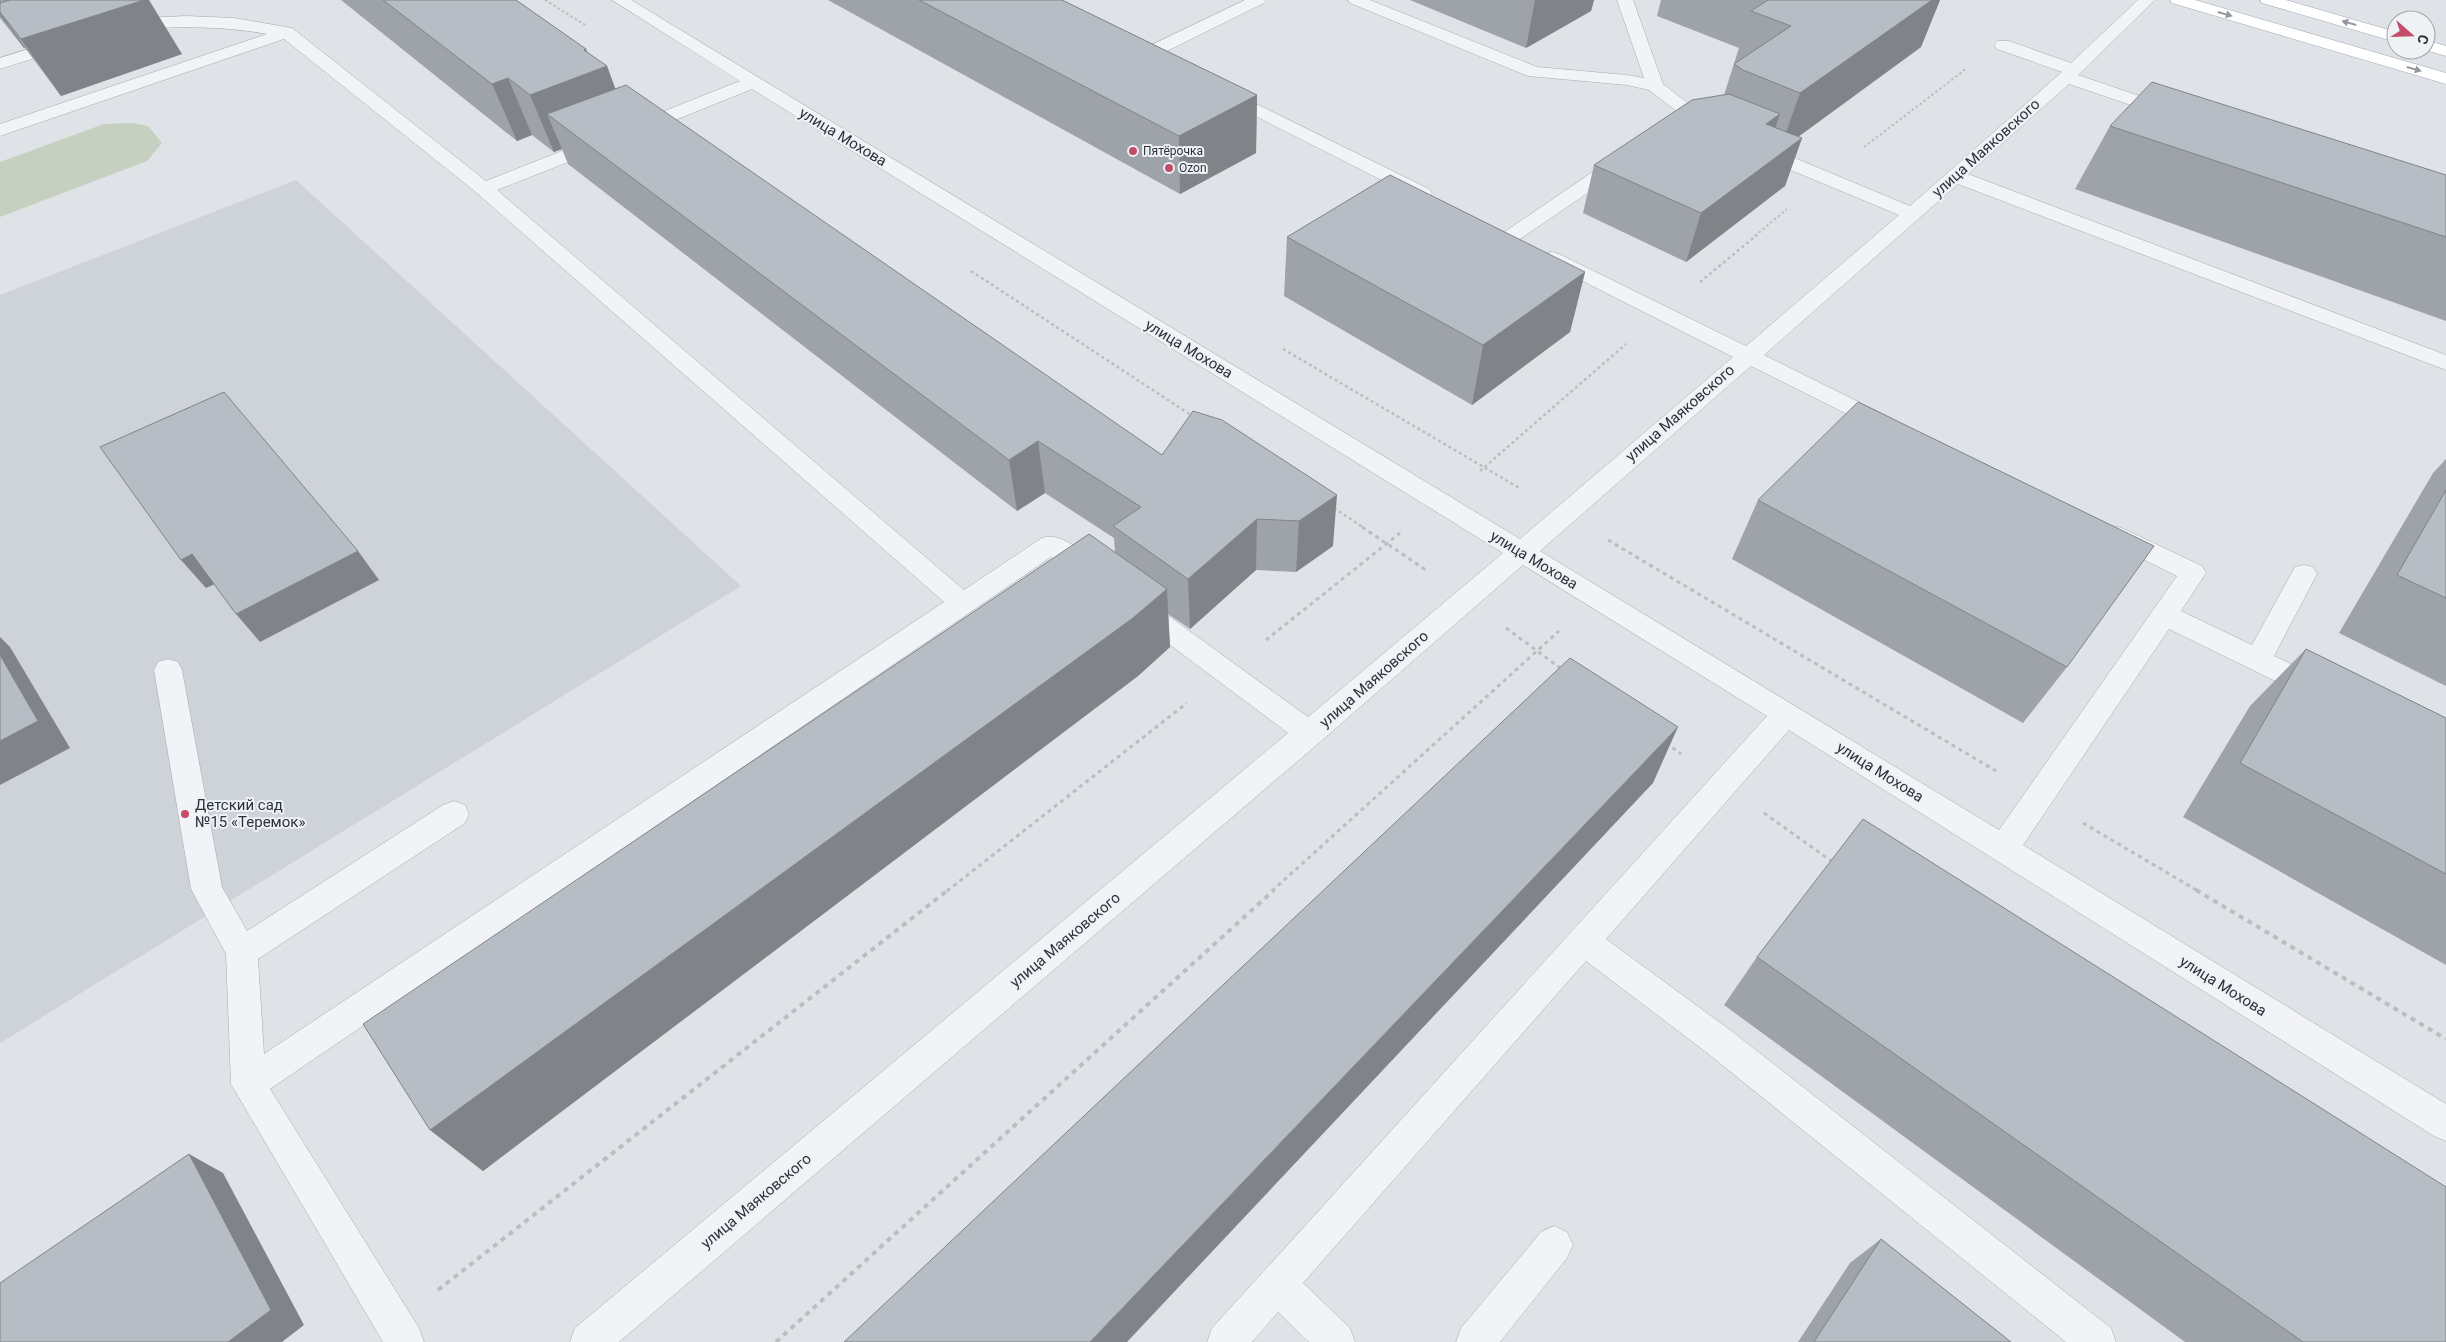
<svg xmlns="http://www.w3.org/2000/svg" width="2446" height="1342" font-family="Roboto,sans-serif">
  <rect width="100%" height="100%" fill="#dfe3e7"/>
  <polygon fill="#ced2d9" points="296,180 741,586 0,1043 0,295"/>
  <polygon fill="#c6d0c1" points="133,123 148,126 162,143 147,161 0,217 0,162 104,124"/>
  <g fill="none" stroke-linecap="round" stroke-linejoin="round">
    <defs>
      <g id="minor">
        <polygon points="612,0 631,0 1520,539 1733,357 1545,262 1542,258 1545,254 1552,252 1559,254 1746,346 1899,215 1752,154 1750,150 1752,146 1766,146 1910,206 2062,72 1997,49 1994,45 1997,41 2009,41 2071,63 2138,0 2155,0 2078,75 2175,108 2178,112 2175,116 2163,116 2069,84 1968,174 2446,355 2446,370 1958,184 1764,355 1893,419 1897,424 1893,429 1885,432 1877,429 1751,366 1540,551 1999,830 2177,576 2106,541 2102,535 2106,529 2115,526 2124,529 2202,566 2206,573 2181,611 2252,645 2295,567 2304,565 2313,567 2317,574 2274,656 2326,680 2330,688 2326,696 2316,699 2306,696 2169,629 2023,845 2446,1104 2446,1141 2434,1136 1789,730 1606,939 1730,1030 2111,1328 2116,1342 2066,1342 1706,1052 1586,961 1303,1283 1350,1328 1355,1342 1309,1342 1278,1312 1252,1342 1207,1342 1212,1328 1264,1271 1767,716 1523,565 1320,742 619,1342 570,1342 575,1328 1288,733 1130,615 1126,608 1130,601 1139,598 1148,601 1308,717 1503,553 752,89 643,133 629,133 627,129 629,125 740,81"/>
        <polygon points="1245,0 1266,0 1264,3 1153,58 1141,58 1138,54 1141,50"/>
        <polygon points="1348,0 1370,0 1537,67 1627,75 1644,78 1617,0 1633,0 1663,84 1720,128 1718,132 1704,132 1649,90 1627,85 1528,76 1350,3"/>
        <path d="M 186,16 L 234,18 L 292,28 L 486,181 L 592,139 L 606,139 L 608,143 L 606,147 L 497,190 L 964,590 L 1042,538 C 1063,531 1085,555 1101,567 L 1105,574 L 1101,581 C 1082,587 1066,568 1051,557 L 270,1089 L 419,1328 L 424,1342 L 383,1342 L 231,1084 L 226,954 L 191,889 L 154,670 L 158,662 L 168,659 L 178,662 L 182,670 L 222,887 L 247,931 L 443,805 L 454,801 L 465,805 L 469,814 L 465,823 L 258,959 L 264,1054 L 944,602 L 477,193 L 284,39 L 0,136 L 0,124 L 267,34 C 219,25 172,27 124,29 L 118,28 L 116,24 L 118,20 L 124,19 Z"/>
        <polygon points="64,38 70,39 72,43 70,47 0,69 0,58"/>
        <polygon points="1224,88 1429,189 1432,193 1429,197 1415,197 1218,97 1215,93 1218,89"/>
        <polygon points="1620,156 1627,158 1629,162 1627,166 1517,241 1510,243 1503,241 1500,237 1503,233 1613,158"/>
        <polygon points="1554,1226 1567,1232 1573,1245 1567,1258 1500,1342 1456,1342 1461,1328 1541,1232"/>
      </g>
      <g id="major">
        <polygon points="2170,0 2195,0 2446,73 2446,84 2172,3"/>
        <polygon points="2260,0 2286,0 2396,32 2396,42 2262,3"/>
        <polygon points="2426,40 2446,46 2446,56 2425,50"/>
      </g>
    </defs>
    <use href="#minor" stroke="#a5aab1" stroke-width="1"/>
    <use href="#major" stroke="#a0a8b2" stroke-width="1"/>
    <g stroke="#babdc2" stroke-width="2" stroke-dasharray="2.5 2.5" stroke-linecap="butt">
      <polyline points="545,0 587,26"/>
      <polyline points="1864,147 1966,69"/>
      <polyline points="1755,236 1787,209"/>
    </g>
    <g stroke="#babdc2" stroke-width="2.5" stroke-dasharray="3 3" stroke-linecap="butt">
      <polyline points="971,271 1194,417"/>
      <polyline points="1700,282 1757,235"/>
      <polyline points="1283,349 1521,489"/>
      <polyline points="1480,471 1626,344"/>
      <polyline points="1334,508 1364,528"/>
    </g>
    <g stroke="#babdc2" stroke-width="3" stroke-dasharray="4 4" stroke-linecap="butt">
      <polyline points="1362,527 1426,570"/>
      <polyline points="1608,540 1996,771"/>
      <polyline points="1506,628 1563,670"/>
      <polyline points="1266,640 1400,533"/>
      <polyline points="1666,743 1681,754"/>
      <polyline points="1764,813 1834,863"/>
      <polyline points="2083,823 2198,891"/>
      <polyline points="947,891 1187,703"/>
      <polyline points="1272,891 1559,631"/>
    </g>
    <g stroke="#babdc2" stroke-width="4" stroke-dasharray="5 5" stroke-linecap="butt">
      <polyline points="2196,890 2446,1039"/>
      <polyline points="438,1290 948,890"/>
      <polyline points="776,1342 1274,890"/>
    </g>
    <use href="#minor" fill="#f2f3f6" fill-rule="evenodd"/>
    <use href="#major" fill="#fff" fill-rule="evenodd"/>
  </g>
  <g fill="#9da3a9">
    <polygon points="0,0 182,54 61,96 25,48 24,48 0,18"/>
    <polygon points="341,0 516,0 586,49 588,53 607,66 615,89 1162,455 1193,411 1333,546 1296,572 1256,570 1190,629 1168,614 1170,647 1138,676 483,1171 430,1130 1115,552 1114,538 1045,493 1017,511 568,164 562,149 554,152 532,135 517,141"/>
    <polygon points="828,0 1062,0 1257,95 1256,153 1180,194"/>
    <polygon points="1410,0 1594,0 1591,11 1526,48"/>
    <polygon points="1661,0 1940,0 1921,47 1798,137 1802,138 1785,186 1686,262 1583,213 1594,165 1724,95 1739,48 1657,16"/>
    <polygon points="2110,126 2446,175 2446,321 2075,189"/>
    <polygon points="1287,237 1585,272 1570,332 1472,405 1284,296"/>
    <polygon points="2446,459 2446,686 2339,633 2433,473"/>
    <polygon points="1758,500 2067,667 2023,723 1732,559"/>
    <polygon points="2306,649 2446,718 2446,965 2183,817 2250,706"/>
    <polygon points="1757,957 2446,1342 2185,1342 1724,1005"/>
    <polygon points="1881,1239 2011,1342 1798,1342 1850,1263"/>
  </g>
  <g fill="#808489">
    <polygon points="144,0 149,0 182,54 61,96 21,39"/>
    <polygon points="1535,0 1594,0 1591,11 1526,48"/>
    <polygon points="1932,0 1940,0 1921,47 1780,150 1800,93"/>
    <polygon points="5,21 6,21 25,48 24,48"/>
    <polygon points="586,49 594,71 607,66 628,123 547,114 562,149 554,152 530,95 584,50"/>
    <polygon points="508,78 532,135 517,141 492,84"/>
    <polygon points="1257,95 1256,153 1180,194 1179,136"/>
    <polygon points="1780,114 1764,161 1766,124"/>
    <polygon points="1802,138 1785,186 1686,262 1701,213"/>
    <polygon points="1585,272 1570,332 1472,405 1483,345"/>
    <polygon points="1038,441 1045,493 1017,511 1009,460"/>
    <polygon points="1337,495 1333,546 1296,572 1299,521"/>
    <polygon points="1257,519 1256,570 1190,629 1188,579"/>
    <polygon points="358,551 379,580 260,642 236,614"/>
    <polygon points="192,554 217,583 206,588 181,560"/>
    <polygon points="1167,589 1170,647 1138,676 483,1171 430,1130"/>
    <polygon points="0,637 10,647 70,748 0,785"/>
    <polygon points="1678,727 1653,783 1127,1342 1090,1342"/>
    <polygon points="189,1154 223,1173 304,1325 282,1342 228,1342"/>
  </g>
  <g fill="#b7bdc4" stroke="#808489">
    <polygon points="0,0 10,0 0,3"/>
    <polygon points="10,0 144,0 21,39 0,12 0,3"/>
    <polygon points="383,0 516,0 586,49 584,50 607,66 530,95 508,78 492,84"/>
    <polygon points="919,0 1062,0 1257,95 1179,136"/>
    <polygon points="1768,0 1932,0 1800,93 1743,70 1734,64 1791,26 1751,11"/>
    <polygon points="0,13 6,21 5,21 0,15"/>
    <polygon points="2152,82 2446,175 2446,237 2110,126"/>
    <polygon points="626,85 1162,455 1193,411 1222,420 1337,495 1299,521 1257,519 1188,579 1113,526 1141,507 1038,441 1009,460 547,114"/>
    <polygon points="1729,94 1780,114 1766,124 1802,138 1701,213 1594,165 1692,100"/>
    <polygon points="1390,175 1585,272 1483,345 1287,237"/>
    <polygon points="224,392 358,551 236,614 192,554 181,560 100,447"/>
    <polygon points="1858,402 2154,546 2067,667 1758,500"/>
    <polygon points="2446,490 2446,598 2397,575"/>
    <polygon points="1089,534 1167,589 1133,618 430,1130 363,1024"/>
    <polygon points="2306,649 2446,718 2446,874 2240,763"/>
    <polygon points="0,655 38,721 0,741"/>
    <polygon points="1570,658 1678,727 1090,1342 844,1342"/>
    <polygon points="1863,819 2446,1187 2446,1342 2303,1342 1757,957"/>
    <polygon points="189,1154 271,1310 228,1342 0,1342 0,1283"/>
    <polygon points="1881,1239 2011,1342 1814,1342"/>
  </g>
  <defs><path id="oneway-solid" d="M-6-.8H1V-3.2L6.5 0L1 3.2V.8H-6Z" transform="scale(1.25)"/></defs>
  <g fill="#94989e">
    <use href="#oneway-solid" transform="translate(2225 14) rotate(16)"/>
    <use href="#oneway-solid" transform="translate(2349 23) rotate(-164)"/>
    <use href="#oneway-solid" transform="translate(2414 69) rotate(16)"/>
  </g>
  <g fill="#c34d68" stroke="#eff2f5" stroke-width="2">
    <circle cx="1133" cy="151" r="5"/>
    <circle cx="1169" cy="168" r="5"/>
    <circle cx="185" cy="814" r="5"/>
  </g>
  <g text-anchor="middle" stroke-width="4" stroke-linejoin="round" paint-order="stroke">
    <g font-size="12" fill="#29323d" stroke="#eff2f5" text-anchor="start">
      <text x="1143" y="155">Пятёрочка</text>
      <text x="1179" y="172">Ozon</text>
    </g>
    <g font-size="15" fill="#29323d" stroke="#eff2f5">
      <text transform="translate(843 137) rotate(31)" y="5">улица Мохова</text>
      <text transform="translate(1986 148) rotate(-42)" y="5">улица Маяковского</text>
      <text transform="translate(1189 349) rotate(31)" y="5">улица Мохова</text>
      <text transform="translate(1680 413) rotate(-41)" y="5">улица Маяковского</text>
      <text transform="translate(1534 560) rotate(31)" y="5">улица Мохова</text>
      <text transform="translate(1374 679) rotate(-41)" y="5">улица Маяковского</text>
      <text transform="translate(1880 772) rotate(32)" y="5">улица Мохова</text>
      <text transform="translate(1065 940) rotate(-40)" y="5">улица Маяковского</text>
      <text transform="translate(2223 986) rotate(32)" y="5">улица Мохова</text>
      <text transform="translate(756 1201) rotate(-40)" y="5">улица Маяковского</text>
    </g>
    <g font-size="15" fill="#29323d" stroke="#eff2f5" text-anchor="start">
      <text x="195" y="810">Детский сад<tspan x="195" dy="17">№15 «Теремок»</tspan></text>
    </g>
  </g>
  <g transform="translate(2411 35) rotate(110)"><circle r="24" fill="#eff2f5" stroke="#a0a5ab"/>
  <path d="M0-4L9 19L0 12L-9 19Z" fill="#c34d68"/>
  <text y="-8" font-size="14" font-weight="bold" text-anchor="middle" fill="#29323d">С</text>
  </g>
</svg>
